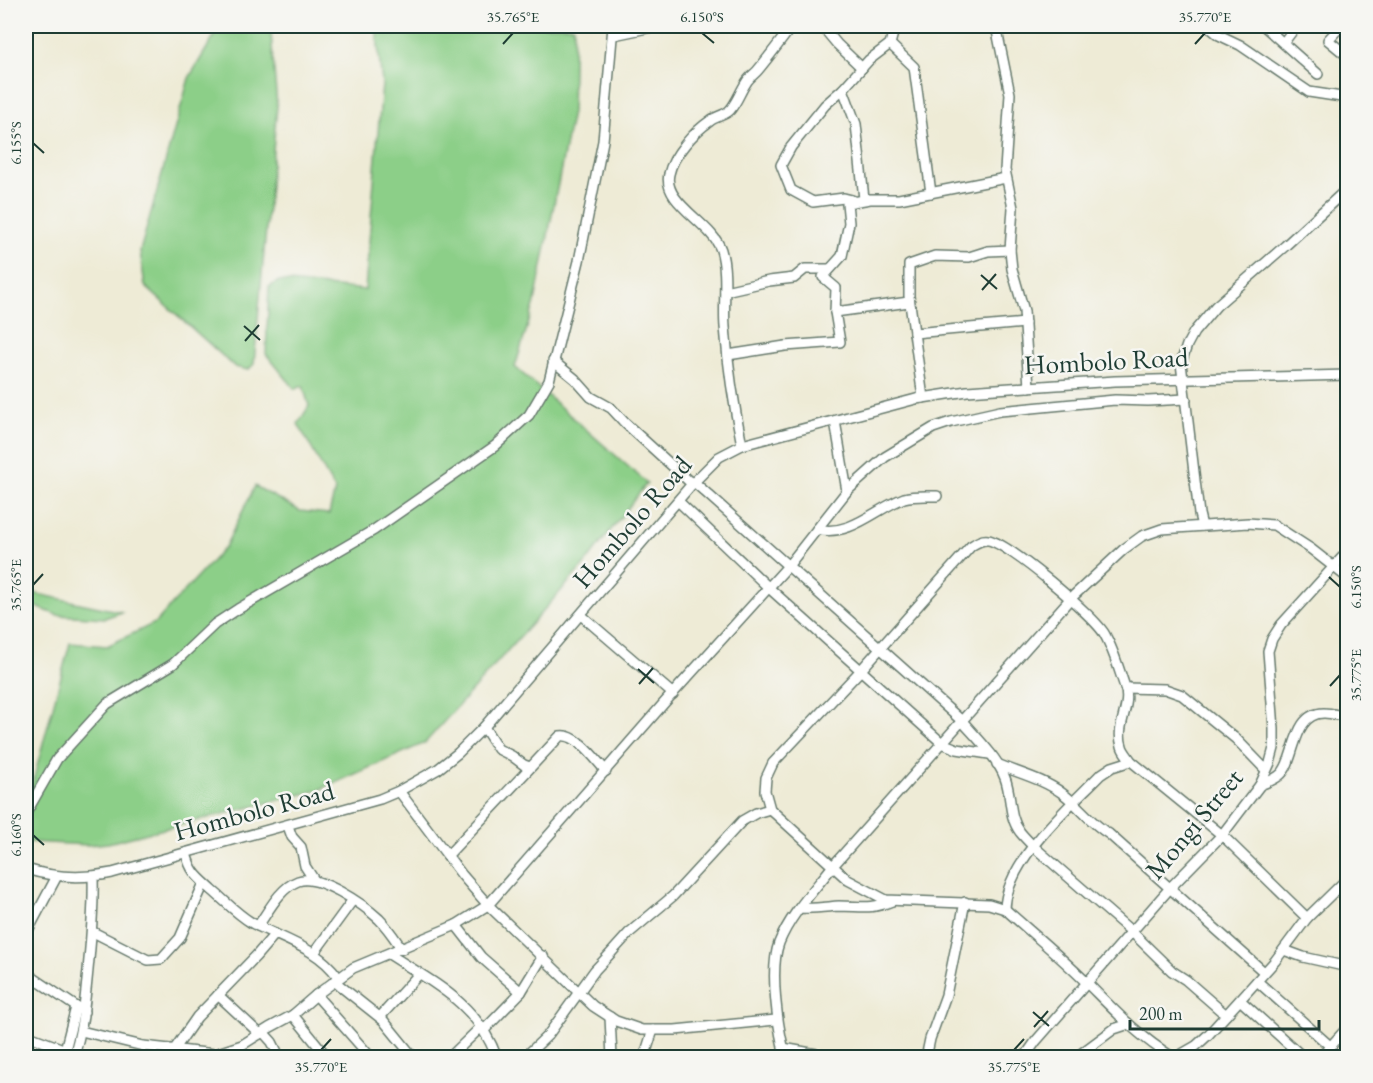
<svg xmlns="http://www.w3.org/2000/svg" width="1373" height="1083" font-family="'EB Garamond',serif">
  <rect width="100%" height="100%" fill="#f6f6f2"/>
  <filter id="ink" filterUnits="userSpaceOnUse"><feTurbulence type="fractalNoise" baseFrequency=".0167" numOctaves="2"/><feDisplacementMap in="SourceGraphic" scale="12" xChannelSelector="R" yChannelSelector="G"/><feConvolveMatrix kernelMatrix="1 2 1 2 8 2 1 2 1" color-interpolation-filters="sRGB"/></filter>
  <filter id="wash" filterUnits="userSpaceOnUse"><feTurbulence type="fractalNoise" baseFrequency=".008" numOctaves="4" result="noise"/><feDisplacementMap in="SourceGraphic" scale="24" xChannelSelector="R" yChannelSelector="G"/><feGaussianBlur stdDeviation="1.35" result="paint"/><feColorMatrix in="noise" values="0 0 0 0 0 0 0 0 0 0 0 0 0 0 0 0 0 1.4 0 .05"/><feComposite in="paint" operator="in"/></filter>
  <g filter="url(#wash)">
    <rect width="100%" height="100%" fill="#eeebd6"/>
    <g fill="#8ccf88" stroke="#56865e" stroke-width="1.5">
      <polygon points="220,26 272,26 271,33 277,106 254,364 248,370 235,367 145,286 140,251 189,78"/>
      <polygon points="376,26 574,26 572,112 535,302 515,367 647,483 584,565 425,743 319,790 108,843 88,845 28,842 26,839 26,807 70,643 107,646 155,623 225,547 255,486 300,511 329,514 335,490 298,424 309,406 303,386 295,389 266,354 269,287 279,281 365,290 382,84"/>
      <polygon points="26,591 28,592 122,612 105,618 57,615 26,603"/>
    </g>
  </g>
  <g filter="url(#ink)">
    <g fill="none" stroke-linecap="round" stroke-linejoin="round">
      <defs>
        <g id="minor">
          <polyline points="822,26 837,44 862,68"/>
          <polyline points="996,26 1010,94 1005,170 1013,208 1010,250 1012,269 1024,311 1029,387"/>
          <polyline points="1208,26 1219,35 1240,45 1309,92 1348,98"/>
          <polyline points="1264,26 1318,74"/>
          <polyline points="1341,26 1328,40 1345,54 1348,52"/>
          <polyline points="614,35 657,26"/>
          <polyline points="1284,42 1296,26"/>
          <polyline points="890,44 914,67 931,193"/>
          <polyline points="843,89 856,124 864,199"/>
          <polyline points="852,200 844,198 813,202 791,190 781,165 791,147 825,105 843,89 869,60 890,44 895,26"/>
          <polyline points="725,291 769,281 794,278 805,269 828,269"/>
          <polyline points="835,312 909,302"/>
          <polyline points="914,333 1025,323"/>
          <polyline points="728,355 785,346 840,342 835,312 836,288 823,277 842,256 849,223 847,203 870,199 899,199 1006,178"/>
          <polyline points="553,361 575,379 591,397 611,408 625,423 692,484"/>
          <polyline points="923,398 909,296 909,265 935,256 969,257 988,251 1010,250"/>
          <polyline points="835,421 847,491"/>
          <path d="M 742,445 C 734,406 728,367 725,327 C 723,304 728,273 721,250 C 712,223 662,203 669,174 C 673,155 694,132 710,121 C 716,116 724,116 730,110 C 737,102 740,92 746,83 C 749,77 755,74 758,70 C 768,58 777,46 786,34 L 784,26"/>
          <path d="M 694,482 L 962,721 C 977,738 997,757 1005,778 C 1012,796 1008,816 1020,832 C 1024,837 1029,842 1033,846 L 1132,932 L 1172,971 L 1186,980 L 1226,1015"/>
          <polyline points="678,501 769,588 942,743 957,749 989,754"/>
          <polyline points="1202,526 1199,514 1181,363 1187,345 1194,332 1216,306 1285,246 1348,188"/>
          <path d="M 817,529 C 851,537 875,509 904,498 C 914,495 926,496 937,496"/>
          <polyline points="581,615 673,694"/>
          <polyline points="1125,688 1165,689 1182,695 1236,739 1266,770"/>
          <polyline points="484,727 498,749 512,756 524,765 530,767"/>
          <path d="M 997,764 C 1018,773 1043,779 1062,793 C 1079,805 1090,823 1109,834 L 1264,972"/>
          <path d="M 1260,785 C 1267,782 1275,780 1281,774 C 1296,760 1292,713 1324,713 C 1332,713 1340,716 1348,717"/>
          <polyline points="399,791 462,875 488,905 593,1006 616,1021 642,1030 675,1030 776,1020"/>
          <polyline points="26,813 57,759 107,704 173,664 215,624 238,609 374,530 495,446 529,415 549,381 579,261 603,141 613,26"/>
          <polyline points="288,826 292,837 301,847 305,866 314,880"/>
          <path d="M 186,853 C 191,873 198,877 212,890 C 225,901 237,914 252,923 C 282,939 318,948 338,977"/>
          <path d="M 448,855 L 560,736 C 577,733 595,759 606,771"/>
          <path d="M 26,869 C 55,878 82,879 112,873 L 380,799 L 399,791 L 438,769 L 458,753 L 484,727 L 692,484 L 719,457 L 742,445 L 916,399 L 967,391 L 1115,381 L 1348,375"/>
          <path d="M 800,908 C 814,909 826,907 839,906 C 862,906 870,910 892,901"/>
          <path d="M 1005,909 C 1006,861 1068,808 1100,775 L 1112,767 L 1131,761"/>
          <polyline points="456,925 481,957 521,992"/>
          <path d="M 258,926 C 269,910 280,888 298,881 C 318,873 364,905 379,919 C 388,928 395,939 402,949"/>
          <polyline points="93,932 148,960 161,959 180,938 204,883"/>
          <polyline points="26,934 57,876"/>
          <polyline points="1284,950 1303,957 1348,967"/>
          <polyline points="314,953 352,901"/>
          <path d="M 389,954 C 435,984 477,1003 497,1058"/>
          <polyline points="26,973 84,1012"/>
          <polyline points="334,981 383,1020 414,1058"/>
          <polyline points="1257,981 1330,1046"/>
          <polyline points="218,995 260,1034"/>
          <polyline points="316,995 367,1053"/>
          <polyline points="1240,1000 1304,1058"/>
          <polyline points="293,1015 328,1058"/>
          <polyline points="380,1017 419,974"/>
          <polyline points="610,1017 612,1058"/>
          <polyline points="484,1030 521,992 543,956"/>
          <polyline points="81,1031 143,1046 215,1054 242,1045 269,1028 293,1015 316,995 353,968 456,925 488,905 665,702 788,566 847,491 885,457 933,428 951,422 1000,411 1115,400 1148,401 1186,399"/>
          <polyline points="263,1032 272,1042 280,1058"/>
          <polyline points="26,1035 74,1053"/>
          <polyline points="783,1048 839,1058"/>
          <polyline points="174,1050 197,1017 256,956 275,934"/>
          <polyline points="63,1058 76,1007"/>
          <path d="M 73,1058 C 83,1029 85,1000 88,970 C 91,939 94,909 93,877"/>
          <polyline points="449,1058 481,1027"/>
          <polyline points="524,1058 548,1035 595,970 610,954 629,933 673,896 742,821 756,813 770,809"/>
          <polyline points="644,1058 653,1030"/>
          <path d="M 786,1058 C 778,1030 769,970 779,943 C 790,915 814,890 832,867 L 1070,599 L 1124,549 L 1142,536 L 1162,529 L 1248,523 L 1274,525 L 1311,549 L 1348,578"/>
          <polyline points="926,1058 930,1039 946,995 965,902"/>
          <polyline points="1024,1058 1036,1041 1170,888 1222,835 1260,785 1270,763 1274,748 1274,729 1268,651 1272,639 1281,625 1348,551"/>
          <polyline points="1075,1058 1114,1029 1129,1024"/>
          <path d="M 1174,1058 C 1138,1036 1116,1012 1087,983 C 1061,957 1032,933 1005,909 L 989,904 L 886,900 L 848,880 L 770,809 L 765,791 L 766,778 L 773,763 L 861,670 L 971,546 C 976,543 981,539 988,540 C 1007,542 1096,617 1105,635 C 1114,651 1119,670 1125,687 C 1132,706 1115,725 1122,746 C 1123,751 1128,756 1131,761 L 1222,835 L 1307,918"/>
          <polyline points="1175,1058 1196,1046 1208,1035 1275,961 1307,918 1348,878"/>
          <polyline points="1320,1058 1348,1027"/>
        </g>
      </defs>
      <use href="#minor" stroke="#677a6d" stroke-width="12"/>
      <use href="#minor" stroke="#fff" stroke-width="9"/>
    </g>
  </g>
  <path fill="none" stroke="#1f3d34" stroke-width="2" d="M 702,33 L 714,43M 503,44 L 513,33M 1195,44 L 1205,33M 33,143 L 44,153M 981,275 L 997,289M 982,290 L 996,274M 244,326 L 260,340M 245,341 L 259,325M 1329,577 L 1340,587M 33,585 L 43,574M 638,669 L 654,683M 639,684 L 653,668M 1330,686 L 1340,675M 33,835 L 44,845M 1033,1012 L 1049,1026M 1034,1027 L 1048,1011M 321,1050 L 331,1039M 1014,1050 L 1024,1039"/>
  <g text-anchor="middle" stroke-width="5" stroke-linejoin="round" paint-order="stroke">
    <g font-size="27" fill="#1f3d34" stroke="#f6f6f2">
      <text transform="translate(1106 361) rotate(-3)" y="9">Hombolo Road</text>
      <text transform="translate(632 522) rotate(-49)" y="9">Hombolo Road</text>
      <text transform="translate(254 811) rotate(-15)" y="9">Hombolo Road</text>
      <text transform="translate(1194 824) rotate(-50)" y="9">Mongi Street</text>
    </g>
  </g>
  <rect width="1373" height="1083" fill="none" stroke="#f6f6f2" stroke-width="66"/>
  <path d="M1130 1020v9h189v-9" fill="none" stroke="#1f3d34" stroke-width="3"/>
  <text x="1139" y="1020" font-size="18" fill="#1f3d34" stroke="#f6f6f2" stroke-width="4.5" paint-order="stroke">200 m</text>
  <rect x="33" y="33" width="1307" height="1017" fill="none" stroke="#1f3d34" stroke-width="2"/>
  <g font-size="15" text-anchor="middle" fill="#1f3d34">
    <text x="513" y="22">35.765°E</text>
    <text x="702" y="22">6.150°S</text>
    <text x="1205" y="22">35.770°E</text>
    <text transform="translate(16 143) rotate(-90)" y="5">6.155°S</text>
    <text transform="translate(16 585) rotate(-90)" y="5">35.765°E</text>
    <text transform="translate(1356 587) rotate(-90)" y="5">6.150°S</text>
    <text transform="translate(1356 675) rotate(-90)" y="5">35.775°E</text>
    <text transform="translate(16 835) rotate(-90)" y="5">6.160°S</text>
    <text x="321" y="1072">35.770°E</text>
    <text x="1014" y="1072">35.775°E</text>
  </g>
</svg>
